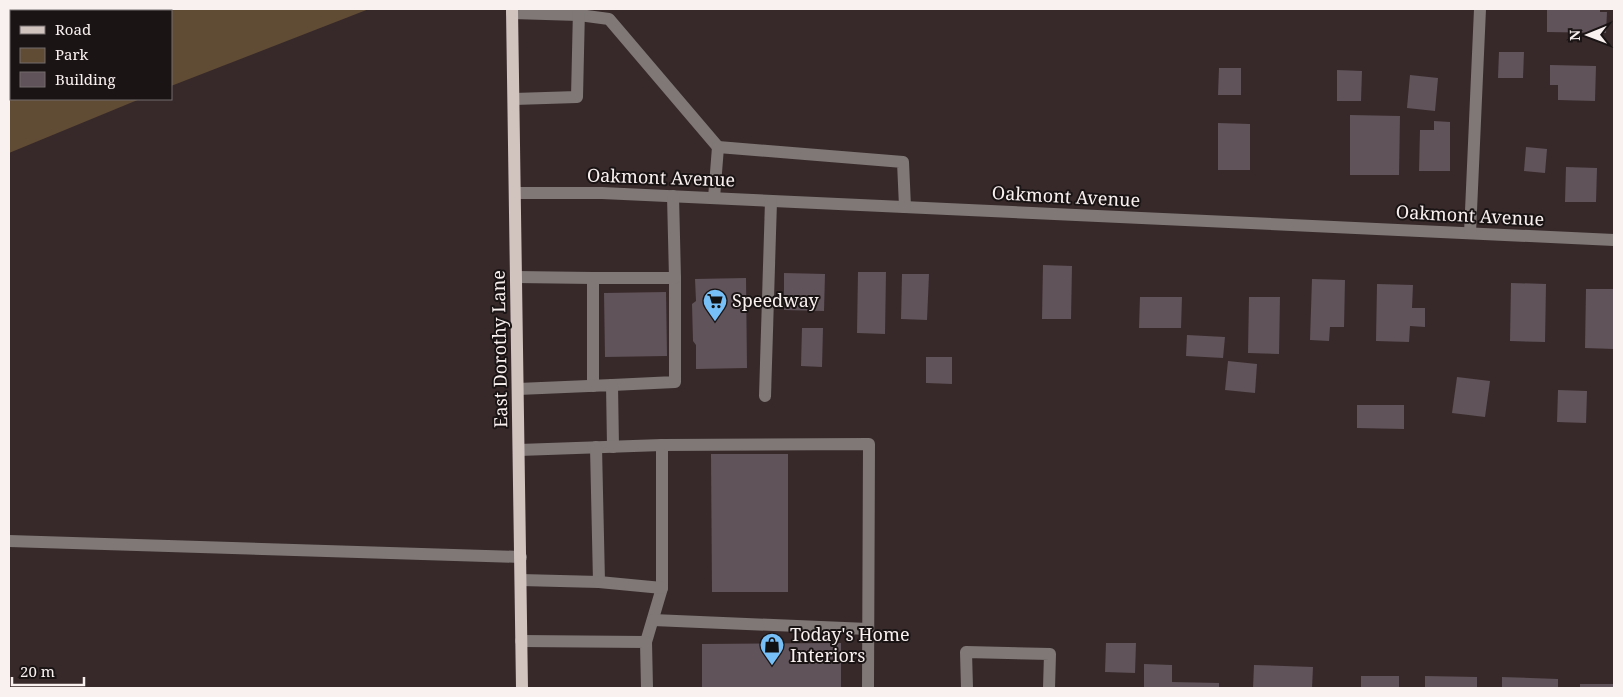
<svg xmlns="http://www.w3.org/2000/svg" width="1623" height="697" font-family="'Noto Serif',serif">
  <rect width="100%" height="100%" fill="#37292a"/>
  <g fill="#604b35">
    <polygon points="149,9 369,9 171,86 171,11 143,11"/>
    <polygon points="11,69 11,99 140,99 9,153 9,70"/>
  </g>
  <g fill="#605359">
    <polygon points="1547,9 1600,9 1600,12 1607,12 1606,33 1547,32"/>
    <polygon points="1499,52 1524,52 1523,78 1498,78"/>
    <polygon points="1550,65 1596,66 1595,101 1558,100 1558,85 1550,85"/>
    <polygon points="1219,68 1241,68 1241,95 1218,95"/>
    <polygon points="1337,70 1362,71 1361,101 1337,101"/>
    <polygon points="1410,75 1438,78 1435,111 1407,108"/>
    <polygon points="1350,115 1400,116 1399,175 1350,175"/>
    <polygon points="1434,121 1450,122 1450,171 1419,171 1420,130 1434,130"/>
    <polygon points="1218,123 1250,124 1250,170 1218,170"/>
    <polygon points="1526,147 1547,149 1545,173 1524,171"/>
    <polygon points="1566,167 1597,168 1596,202 1565,202"/>
    <polygon points="1043,265 1072,266 1071,319 1042,319"/>
    <polygon points="858,272 886,272 885,334 857,333"/>
    <polygon points="784,273 825,274 824,311 784,310"/>
    <polygon points="902,274 929,274 927,320 901,319"/>
    <polygon points="746,278 747,368 696,369 696,345 693,341 692,304 696,301 695,279"/>
    <polygon points="1312,279 1345,280 1344,327 1330,327 1329,341 1310,340"/>
    <polygon points="1511,283 1546,284 1545,342 1510,341"/>
    <polygon points="1377,284 1413,285 1412,308 1425,308 1425,327 1410,326 1409,342 1376,341"/>
    <polygon points="1586,289 1614,289 1614,349 1585,348"/>
    <polygon points="666,292 667,356 605,357 604,293"/>
    <polygon points="1140,297 1182,297 1181,328 1139,328"/>
    <polygon points="1249,297 1280,297 1279,354 1248,353"/>
    <polygon points="802,328 823,328 822,367 801,366"/>
    <polygon points="1187,335 1225,337 1223,358 1186,356"/>
    <polygon points="926,357 952,357 952,384 926,383"/>
    <polygon points="1228,361 1257,364 1255,393 1225,390"/>
    <polygon points="1457,377 1490,381 1485,417 1452,413"/>
    <polygon points="1558,390 1587,391 1586,423 1557,422"/>
    <polygon points="1357,405 1404,405 1404,429 1357,428"/>
    <polygon points="711,454 788,454 788,592 712,592"/>
    <polygon points="841,643 841,688 702,688 702,644"/>
    <polygon points="1106,643 1136,643 1135,673 1105,672"/>
    <polygon points="1144,664 1172,665 1172,682 1219,683 1219,688 1144,688"/>
    <polygon points="1254,665 1313,667 1312,688 1253,688"/>
    <rect x="1361" y="676" width="38" height="12"/>
    <polygon points="1425,676 1477,677 1477,688 1425,688"/>
    <polygon points="1502,677 1558,679 1558,688 1502,688"/>
    <rect x="1580" y="684" width="34" height="4"/>
  </g>
  <g fill="none" stroke-linecap="round" stroke-linejoin="round">
    <g stroke="#7f7876" stroke-width="12">
      <polyline points="512,13 579,15 609,19 718,147"/>
      <polyline points="514,99 577,97 579,9"/>
      <polyline points="515,193 602,193 1614,240"/>
      <polyline points="714,198 718,147 903,162 905,207"/>
      <polyline points="1470,233 1480,9"/>
      <polyline points="516,277 593,278"/>
      <polyline points="612,385 675,382 675,278"/>
      <polyline points="593,386 593,278 675,278 673,196"/>
      <polyline points="518,389 612,385 613,447"/>
      <polyline points="765,396 771,201"/>
      <polyline points="662,445 869,444 868,688"/>
      <polyline points="519,450 662,445 662,588 646,642"/>
      <polyline points="9,541 521,557"/>
      <polyline points="521,580 599,582 596,447"/>
      <polyline points="599,582 662,588"/>
      <polyline points="653,620 868,629"/>
      <polyline points="521,641 646,642 647,688"/>
      <polyline points="967,688 966,652 1050,654 1049,688"/>
    </g>
    <polyline stroke="#d1c3be" stroke-width="12" points="512,9 522,688"/>
  </g>
  <defs>
    <symbol id="supermarket-pin" viewBox="-11 -11 22 30"><path d="M0 17L-7.5 6A9.5 9.5 0 1 1 7.5 6Z" fill="#77bff7" stroke="#1a1414"/><path d="M-6-5.5h2.5l.6 2H6L4.5 2H-2.5L-4.4-4H-6ZM-1.5 3.2a1.3 1.3 0 1 0 .1 0ZM3 3.2a1.3 1.3 0 1 0 .1 0Z" fill="#111"/></symbol>
    <symbol id="shop-pin" viewBox="-11 -11 22 30"><path d="M0 17L-7.5 6A9.5 9.5 0 1 1 7.5 6Z" fill="#77bff7" stroke="#1a1414"/><path d="M-5-2.5h2.3a2.7 3.5 0 0 1 5.4 0H5L5.5 6h-11ZM-1.5-2.5h3a1.5 2.3 0 0 0-3 0Z" fill="#111"/></symbol>
  </defs>
  <g fill-rule="evenodd">
    <use href="#supermarket-pin" x="701" y="287" width="28" height="38"/>
    <use href="#shop-pin" x="758" y="631" width="28" height="38"/>
  </g>
  <g text-anchor="middle" stroke-width="4" stroke-linejoin="round" paint-order="stroke">
    <g font-size="18" fill="#f9f0f0" stroke="#1a1414">
      <text transform="translate(661 178) rotate(2)" y="6">Oakmont Avenue</text>
      <text transform="translate(1066 197) rotate(3)" y="6">Oakmont Avenue</text>
      <text transform="translate(1470 216) rotate(3)" y="6">Oakmont Avenue</text>
      <text transform="translate(500 349) rotate(-91)" y="6">East Dorothy Lane</text>
    </g>
    <g font-size="18" fill="#f9f0f0" stroke="#1a1414" text-anchor="start">
      <text x="732" y="307">Speedway</text>
      <text x="790" y="641">Today's Home<tspan x="790" dy="21">Interiors</tspan></text>
    </g>
  </g>
  <rect width="1623" height="697" fill="none" stroke="#f9f0f0" stroke-width="20"/>
  <rect x="10" y="10" width="162" height="90" fill="#1a1414" stroke="#736c6c"/>
  <rect x="20" y="26" width="25" height="8" fill="#d1c3be" stroke="#736c6c"/>
  <text x="55" y="35" font-size="15" fill="#f9f0f0">Road</text>
  <rect x="20" y="48" width="25" height="15" fill="#604b35" stroke="#736c6c"/>
  <text x="55" y="60" font-size="15" fill="#f9f0f0">Park</text>
  <rect x="20" y="72" width="25" height="15" fill="#605359" stroke="#736c6c"/>
  <text x="55" y="85" font-size="15" fill="#f9f0f0">Building</text>
  <g transform="translate(1588 35) rotate(269)" stroke="#1a1414" stroke-width="4" paint-order="stroke">
  <path d="M0-4L9 19L0 12L-9 19Z" fill="#f9f0f0"/>
  <text y="-8" font-size="14" font-weight="bold" text-anchor="middle" fill="#f9f0f0">N</text>
  </g>
  <path d="M12 677v8h72v-8" fill="none" stroke="#f9f0f0" stroke-width="2.5"/>
  <text x="20" y="677" font-size="15" fill="#f9f0f0" stroke="#1a1414" stroke-width="4" paint-order="stroke">20 m</text>
</svg>
